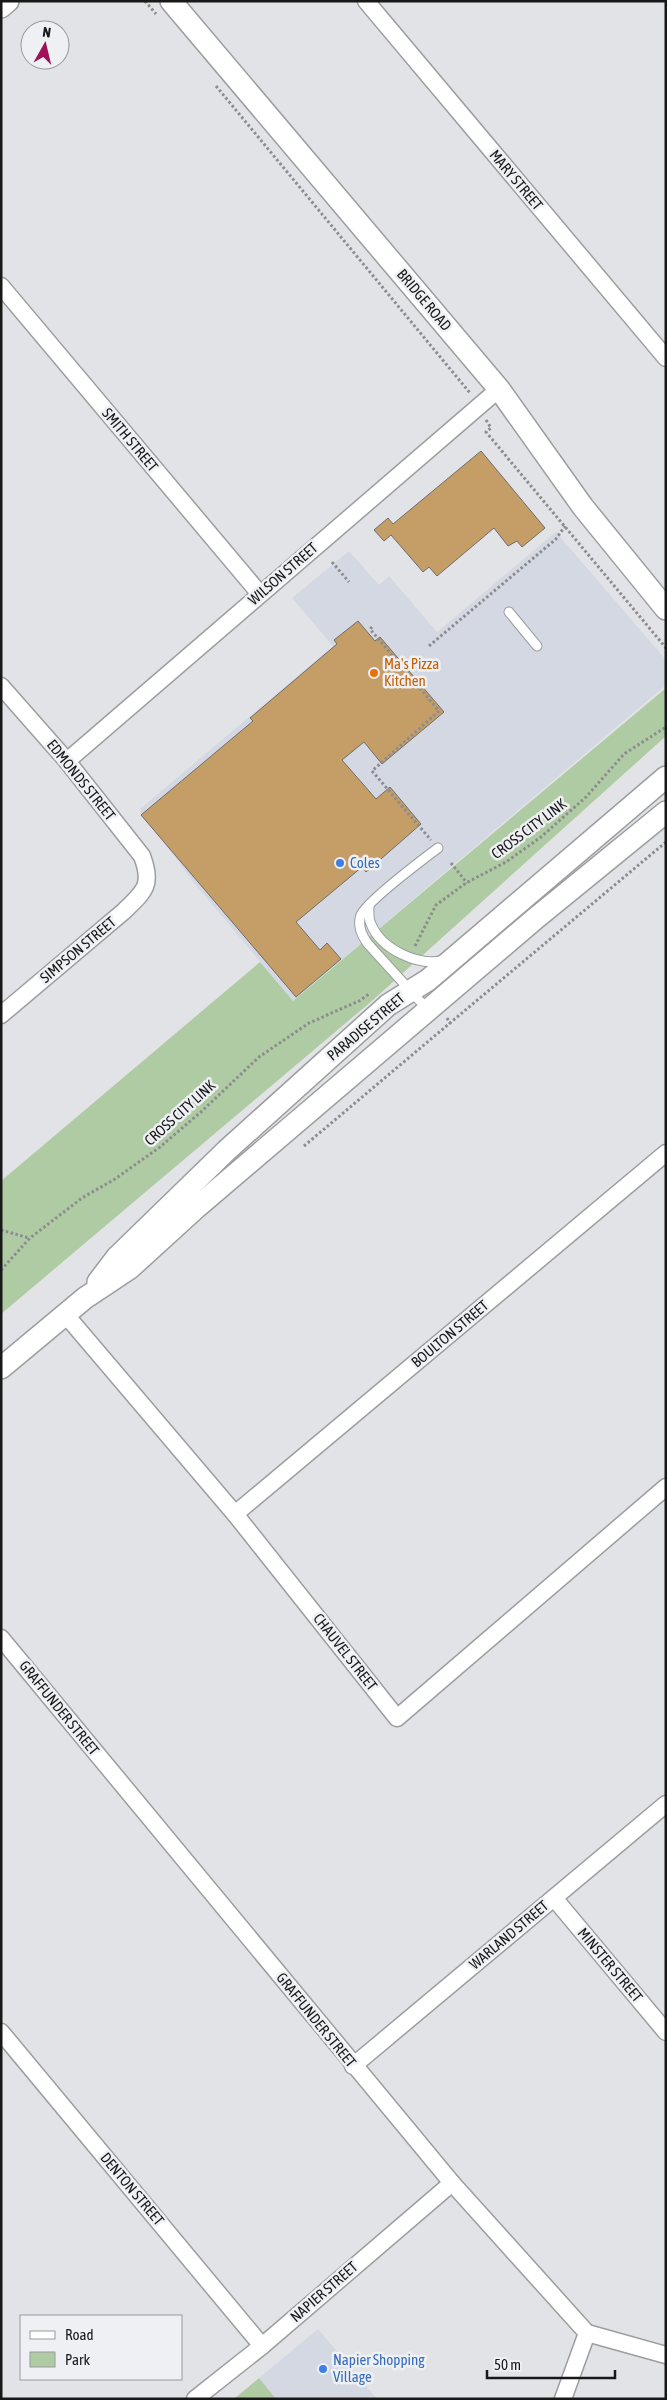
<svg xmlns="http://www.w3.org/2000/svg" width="667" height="2400" font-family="'Asap Condensed',sans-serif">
  <rect width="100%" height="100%" fill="#e2e3e6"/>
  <g fill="#d4d8e2">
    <polygon points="556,532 666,660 666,685 293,1001 195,884 139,810 333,646 292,598 349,551 379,585 389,576 437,632"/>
    <polygon points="318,2329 377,2399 276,2399 259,2378"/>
  </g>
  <g fill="#afcba3">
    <polygon points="666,688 666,736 373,1000 1,1314 1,1181 260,962 293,1001"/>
    <polygon points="259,2378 276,2399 234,2399"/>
  </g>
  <g fill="#c49d67" stroke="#6f6d6b">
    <polygon points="481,451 545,528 522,547 517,541 508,546 494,528 437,576 429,567 423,572 391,535 384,541 374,530 388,518 393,524"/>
    <polygon points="358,621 375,641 380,637 444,712 382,764 364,742 342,760 376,799 390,787 421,824 366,872 362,867 296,922 320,950 327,943 341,959 296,997 141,815 253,721 250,718 337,644 334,640"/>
  </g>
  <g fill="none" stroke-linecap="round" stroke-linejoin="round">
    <defs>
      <g id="service">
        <polyline points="509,612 537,646"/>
        <path d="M 369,905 C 369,911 368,919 371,924 C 381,949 418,967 444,960"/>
        <path d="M 428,1010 L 368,944 C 362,936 357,926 361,915 C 368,901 422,860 438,848"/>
      </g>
      <g id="minor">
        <polyline points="366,1 666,358"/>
        <polyline points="1,286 260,594"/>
        <path d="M 1,686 L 67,761 L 142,856 C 153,885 145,891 123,912 L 1,1015"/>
        <polyline points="67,761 499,389"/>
        <polyline points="65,1314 235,1514 397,1718 666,1487"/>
        <polyline points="235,1514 666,1153"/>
        <polyline points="1,1638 452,2183 587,2333 666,2355"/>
        <polyline points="554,1898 666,2032"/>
        <polyline points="1,2032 262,2346"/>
        <polyline points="353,2066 666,1804"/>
        <polyline points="195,2399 262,2346 452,2183"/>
        <polyline points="563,2399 587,2333"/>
      </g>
      <g id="tertiary">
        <polyline points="171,1 499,389 583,507 666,609"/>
        <polyline points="1,7 8,1"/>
        <polyline points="98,1282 117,1257 226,1151 388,1005 428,980 666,777"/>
        <polyline points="1,1368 85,1298 130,1268 197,1207 536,918 666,812"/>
      </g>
    </defs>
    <use href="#service" stroke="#9c9da0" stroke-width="11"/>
    <use href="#minor" stroke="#9c9da0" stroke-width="19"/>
    <use href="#tertiary" stroke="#9c9da0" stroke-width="24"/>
    <g stroke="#8c8c8e" stroke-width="3" stroke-dasharray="2.5 2.5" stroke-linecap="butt">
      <polyline points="145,1 156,14"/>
      <polyline points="216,86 470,393"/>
      <polyline points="486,420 491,428 486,432 666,648"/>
      <polyline points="332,562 349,582"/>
      <polyline points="372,627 370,629 439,711 372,771 431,840"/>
      <polyline points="429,646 556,539 565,526"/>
      <polyline points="403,668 415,657"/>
      <polyline points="451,863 467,883"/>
      <polyline points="415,946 436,905 466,883 506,862 541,837 586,797 624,754 666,727"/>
      <polyline points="447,1018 450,1023 666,842"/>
      <polyline points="304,1146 450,1023"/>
      <polyline points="1,1230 29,1238"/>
      <polyline points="1,1270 30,1238 82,1198 115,1179 160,1147 202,1111 259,1057 309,1023 359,1001 369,994"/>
    </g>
    <use href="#service" stroke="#fff" stroke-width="9"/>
    <use href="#minor" stroke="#fff" stroke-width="16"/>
    <use href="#tertiary" stroke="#fff" stroke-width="21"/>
  </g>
  <circle fill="#e8710a" stroke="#eff0f4" stroke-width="2" cx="374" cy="673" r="5"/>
  <g fill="#3f7fe0" stroke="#eff0f4" stroke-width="2">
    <circle cx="340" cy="863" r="5"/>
    <circle cx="323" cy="2369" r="5"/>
  </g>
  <g text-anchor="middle" stroke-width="5" stroke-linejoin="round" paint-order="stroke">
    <g font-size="15" fill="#181819" stroke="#eff0f4">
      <text transform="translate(516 180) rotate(50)" y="5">MARY STREET</text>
      <text transform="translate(424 300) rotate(50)" y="5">BRIDGE ROAD</text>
      <text transform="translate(130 440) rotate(50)" y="5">SMITH STREET</text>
      <text transform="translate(283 574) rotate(-41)" y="5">WILSON STREET</text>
      <text transform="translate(81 780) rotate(51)" y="5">EDMONDS STREET</text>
      <text transform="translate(529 829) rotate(-37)" y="5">CROSS CITY LINK</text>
      <text transform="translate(78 950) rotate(-40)" y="5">SIMPSON STREET</text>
      <text transform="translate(366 1027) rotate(-40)" y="5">PARADISE STREET</text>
      <text transform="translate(180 1113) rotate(-42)" y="5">CROSS CITY LINK</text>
      <text transform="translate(450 1334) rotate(-40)" y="5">BOULTON STREET</text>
      <text transform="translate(345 1652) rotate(52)" y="5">CHAUVEL STREET</text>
      <text transform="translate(59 1708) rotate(51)" y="5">GRAFFUNDER STREET</text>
      <text transform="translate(509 1935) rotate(-40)" y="5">WARLAND STREET</text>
      <text transform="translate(610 1965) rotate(50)" y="5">MINSTER STREET</text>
      <text transform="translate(316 2020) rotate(51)" y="5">GRAFFUNDER STREET</text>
      <text transform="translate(132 2189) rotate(50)" y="5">DENTON STREET</text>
      <text transform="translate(324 2292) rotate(-41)" y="5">NAPIER STREET</text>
    </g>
    <g font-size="15" fill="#c56008" stroke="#eff0f4" text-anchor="start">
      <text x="384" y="669">Ma's Pizza<tspan x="384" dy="17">Kitchen</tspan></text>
    </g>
    <g font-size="15" fill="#366cbe" stroke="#eff0f4" text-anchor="start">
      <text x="350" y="868">Coles</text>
      <text x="333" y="2365">Napier Shopping<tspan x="333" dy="17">Village</tspan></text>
    </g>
  </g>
  <rect width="667" height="2400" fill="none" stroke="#181819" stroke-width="5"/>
  <rect x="20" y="2315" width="162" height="65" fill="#eff0f4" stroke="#999a9c"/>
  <rect x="30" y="2331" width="25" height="8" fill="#ffffff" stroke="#999a9c"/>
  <text x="65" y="2340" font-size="15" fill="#181819">Road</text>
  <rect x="30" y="2352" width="25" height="15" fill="#afcba3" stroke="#999a9c"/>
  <text x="65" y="2365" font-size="15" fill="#181819">Park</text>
  <g transform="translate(45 45) rotate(8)"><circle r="24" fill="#eff0f4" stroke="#999a9c"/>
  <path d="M0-4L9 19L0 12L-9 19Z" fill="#a01159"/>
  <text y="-8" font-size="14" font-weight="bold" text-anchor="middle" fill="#181819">N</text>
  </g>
  <path d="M487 2370v8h128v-8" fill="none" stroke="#181819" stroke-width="2.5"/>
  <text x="494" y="2370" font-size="15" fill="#181819" stroke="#eff0f4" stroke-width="4" paint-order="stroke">50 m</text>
</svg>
